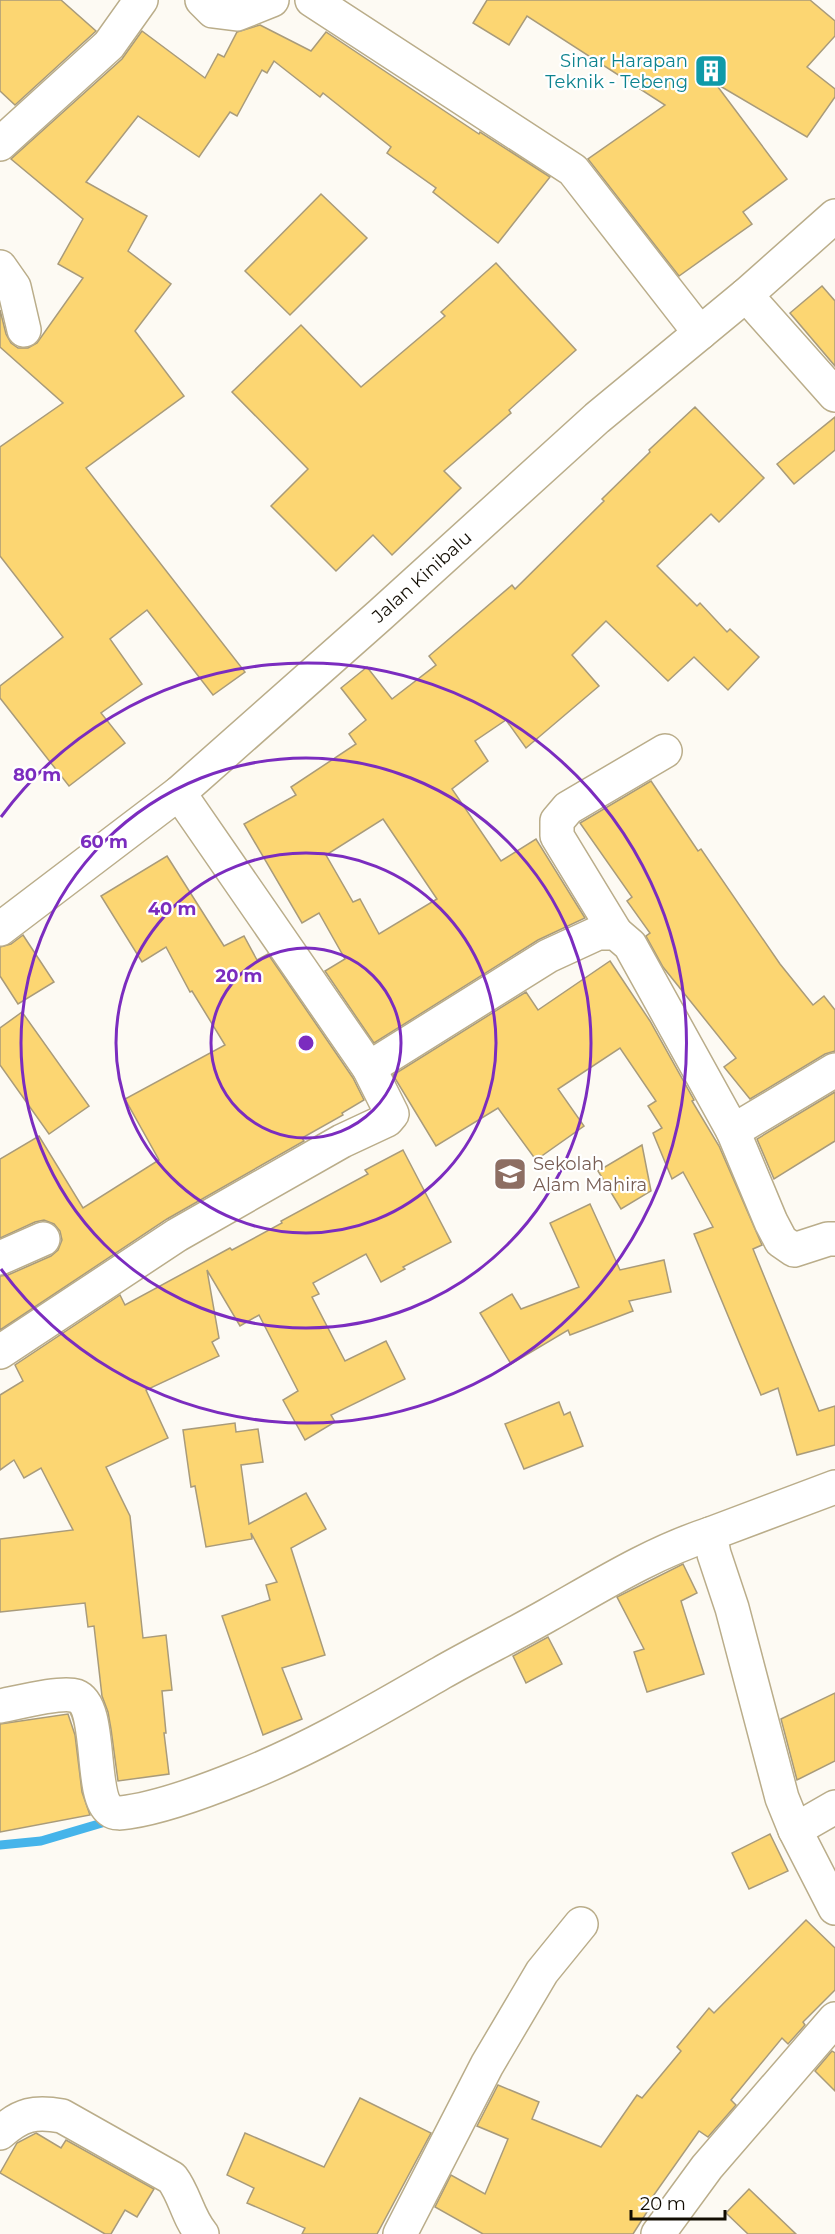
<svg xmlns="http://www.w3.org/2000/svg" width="835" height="2234" font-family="Montserrat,sans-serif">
  <rect width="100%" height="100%" fill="#fdfaf3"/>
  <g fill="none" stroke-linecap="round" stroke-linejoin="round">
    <polyline stroke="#45b4ea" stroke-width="9" points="0,1845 41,1841 102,1823"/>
  </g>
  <g fill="#fcd672" stroke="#a99b7a" stroke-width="1.5" fill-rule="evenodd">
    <polygon points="0,0 61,0 96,31 15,105 0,91"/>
    <polygon points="487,0 810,0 835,21 835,36 807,67 835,89 835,97 807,137 715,83 787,179 743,212 752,224 679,276 588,159 665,105 527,16 509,45 473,23"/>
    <polygon points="260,25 311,51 326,32 479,134 480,132 550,177 498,243 433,192 436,188 387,153 391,147 323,93 320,97 274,61 267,73 262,70 237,116 230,112 199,157 138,116 86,182 147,216 128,251 171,284 135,331 184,396 86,468 245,672 213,695 147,610 110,639 142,684 101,713 125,743 69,786 0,698 0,686 63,637 0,556 0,447 63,403 0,347 0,310 6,334 11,343 18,348 28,348 37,343 83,278 58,264 83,219 11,159 122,59 142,31 205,78 218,54 224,57 237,32"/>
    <polygon points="321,194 367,238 290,315 245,271"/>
    <polygon points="496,263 576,350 509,410 511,413 444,471 461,488 392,555 373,535 336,571 271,506 308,469 232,392 301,325 361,387 445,316 441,312"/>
    <polygon points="822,286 835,301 835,366 790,313"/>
    <path d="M 695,407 L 764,478 L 719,522 L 711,514 L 657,566 L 697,606 L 700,603 L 727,632 L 730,629 L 759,657 L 728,690 L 694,657 L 668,681 L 606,621 L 572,655 L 599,686 L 526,748 L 506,720 L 475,741 L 488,761 L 452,789 L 501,861 L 536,839 L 585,918 L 538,940 L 374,1043 L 325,971 L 345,959 L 319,913 L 302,923 L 244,824 L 296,795 L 291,787 L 356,744 L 349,734 L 366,720 L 341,688 L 367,667 L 392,699 L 436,665 L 429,656 L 512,585 L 515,589 L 604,501 L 602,499 L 650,452 L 649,450 ZM 383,819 L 437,899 L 379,934 L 360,899 L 353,902 L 326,855 Z"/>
    <polygon points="835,417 835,450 794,484 777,464"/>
    <polygon points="651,781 698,851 701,849 780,964 813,1005 824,996 835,1010 835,1051 825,1054 750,1099 724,1067 736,1058 663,967 646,936 650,933 627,901 632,897 580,823"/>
    <polygon points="167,856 224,946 244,936 257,960 268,954 353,1078 364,1100 342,1113 343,1115 302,1138 304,1141 167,1219 0,1330 0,1276 8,1275 51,1256 58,1250 62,1240 60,1231 54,1224 44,1220 35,1222 0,1238 0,1159 39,1136 83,1208 159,1160 125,1099 225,1045 192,991 190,992 166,947 142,962 101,896"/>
    <polygon points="23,935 54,982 18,1004 0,976 0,947 11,944"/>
    <polygon points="610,961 650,1021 694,1100 692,1101 719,1146 762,1245 753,1249 819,1411 835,1406 835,1445 797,1455 778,1388 761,1395 694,1234 713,1227 683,1172 672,1179 653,1133 662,1128 648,1106 656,1101 620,1048 558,1089 584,1126 536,1160 498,1108 436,1146 393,1075 526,992 538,1010"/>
    <polygon points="22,1012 89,1106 49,1134 0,1065 0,1028"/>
    <polygon points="835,1092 835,1141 774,1179 757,1139"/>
    <polygon points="642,1145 651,1191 621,1209 598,1171"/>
    <polygon points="403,1150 451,1242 403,1267 405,1269 381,1282 366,1254 313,1283 319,1294 312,1297 345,1361 386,1341 405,1379 331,1415 335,1422 305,1440 283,1400 298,1391 259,1315 240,1326 207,1270 219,1338 212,1342 219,1356 146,1390 168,1438 106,1467 130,1516 143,1638 166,1635 172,1690 162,1691 166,1733 164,1733 169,1774 118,1781 111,1729 108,1712 102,1696 94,1626 88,1627 85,1603 0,1612 0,1539 73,1530 41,1468 24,1478 14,1460 0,1470 0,1395 23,1381 15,1365 120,1295 125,1305 230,1248 232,1250 282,1223 281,1221 368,1174 365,1170"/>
    <polygon points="590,1204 620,1270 664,1260 671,1292 629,1301 633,1311 570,1335 568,1330 511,1364 480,1313 512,1294 521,1309 579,1287 550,1223"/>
    <polygon points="559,1402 564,1415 570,1412 583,1446 524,1469 505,1424"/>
    <polygon points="235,1423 236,1432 258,1429 263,1462 241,1465 249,1524 306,1493 326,1529 291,1548 325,1655 282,1668 302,1719 263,1735 222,1616 270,1600 266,1585 277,1582 251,1533 252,1539 206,1547 195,1486 191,1487 183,1430"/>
    <polygon points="683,1564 697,1593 681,1601 704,1674 647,1692 634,1652 644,1649 617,1597"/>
    <polygon points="548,1637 562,1664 526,1683 513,1656"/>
    <polygon points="835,1693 835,1761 797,1780 781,1719"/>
    <polygon points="68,1714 75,1735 82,1792 90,1815 0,1832 0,1724"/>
    <polygon points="770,1834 788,1871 749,1889 732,1853"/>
    <polygon points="806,1920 835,1948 835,1990 803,2022 805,2025 788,2044 782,2038 731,2100 736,2105 708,2137 699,2131 651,2199 654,2201 633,2234 483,2234 435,2207 451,2175 485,2194 508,2139 477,2126 498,2085 539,2102 532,2119 601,2147 637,2095 642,2098 681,2051 677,2047 709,2008 714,2013"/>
    <polygon points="832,2051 835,2053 835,2091 815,2071"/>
    <polygon points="360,2098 431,2133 377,2234 302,2234 305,2228 247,2203 254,2188 227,2175 245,2133 324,2167"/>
    <polygon points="36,2133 61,2148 66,2140 154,2189 137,2217 125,2210 111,2234 105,2234 0,2173 17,2143"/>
    <polygon points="749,2189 796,2234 748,2234 726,2213"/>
  </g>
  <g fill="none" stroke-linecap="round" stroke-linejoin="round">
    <defs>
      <g id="minor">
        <polyline points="202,0 213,11 237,14 272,0"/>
        <polyline points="312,0 573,170 700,333"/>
        <polyline points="0,144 109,45 141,0"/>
        <polyline points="0,267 14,287 24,330"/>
        <polyline points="746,295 835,395"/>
        <polyline points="0,929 179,793 380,615 597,418 746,295 835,216"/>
        <polyline points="616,933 557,836 557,821 568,808 665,751"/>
        <polyline points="369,1068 548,956 598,933 616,933 630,945 733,1131 771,1222 781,1241 794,1250 828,1239 835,1239"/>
        <polyline points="733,1131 835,1070"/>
        <polyline points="0,1258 43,1239"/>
        <polyline points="0,1352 177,1235 342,1141 387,1120 392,1114 369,1068 179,793"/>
        <polyline points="835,1487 710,1534 714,1554 732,1608 782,1798 795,1830 835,1908"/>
        <path d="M 0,1706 C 16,1703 62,1691 76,1696 C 103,1706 89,1795 110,1810 C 115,1814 122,1813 128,1812 C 162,1807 208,1790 240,1777 C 311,1749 375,1711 441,1673 C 476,1653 513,1635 548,1615 C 601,1585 652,1553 710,1534"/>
        <polyline points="795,1830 835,1807"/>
        <path d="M 0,2133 C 21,2114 35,2111 62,2116 L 172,2178 C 185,2195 188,2218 202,2234"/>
        <polyline points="400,2234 487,2065 542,1972 581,1924"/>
        <polyline points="658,2234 707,2167 835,2019"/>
      </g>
    </defs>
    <use href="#minor" stroke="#baad8a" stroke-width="36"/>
    <use href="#minor" stroke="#fff" stroke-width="33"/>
  </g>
  <g fill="none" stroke="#7b2cbf" stroke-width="3">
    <circle cx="306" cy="1043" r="95"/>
    <circle cx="306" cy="1043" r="190"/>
    <circle cx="306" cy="1043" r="285"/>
    <path d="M1 817A380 380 0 1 1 1 1269"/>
  </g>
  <defs>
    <symbol id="building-square" viewBox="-11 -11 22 22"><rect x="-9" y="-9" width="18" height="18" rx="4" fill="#0f9aa8" stroke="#fff"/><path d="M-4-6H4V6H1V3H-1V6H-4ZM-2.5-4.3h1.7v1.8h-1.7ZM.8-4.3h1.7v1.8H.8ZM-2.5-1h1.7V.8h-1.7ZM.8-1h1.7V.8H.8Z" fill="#fff"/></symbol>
    <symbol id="school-square" viewBox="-11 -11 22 22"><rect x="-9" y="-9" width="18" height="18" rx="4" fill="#8d6e63" stroke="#fff"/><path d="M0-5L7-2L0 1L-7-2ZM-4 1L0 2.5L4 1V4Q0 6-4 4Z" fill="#fff"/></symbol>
  </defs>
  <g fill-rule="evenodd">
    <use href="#building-square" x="692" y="52" width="38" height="38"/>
    <use href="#school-square" x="491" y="1155" width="38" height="38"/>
  </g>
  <g text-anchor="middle" stroke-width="4.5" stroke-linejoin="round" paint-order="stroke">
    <g font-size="18" fill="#0d838f" stroke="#fff" text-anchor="end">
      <text x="688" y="67">Sinar Harapan<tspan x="688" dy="21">Teknik - Tebeng</tspan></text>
    </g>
    <g font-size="18" fill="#120d03" stroke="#fff">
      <text transform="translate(422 577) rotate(-42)" y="6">Jalan Kinibalu</text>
    </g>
    <g font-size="18" fill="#785e54" stroke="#fff" text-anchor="start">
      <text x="533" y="1170">Sekolah<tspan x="533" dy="21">Alam Mahira</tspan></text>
    </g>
  </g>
  <circle cx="306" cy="1043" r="9" fill="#7b2cbf" stroke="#fff" stroke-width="3"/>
  <g font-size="18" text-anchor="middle" font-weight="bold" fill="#7b2cbf" stroke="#fff" stroke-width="4.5" stroke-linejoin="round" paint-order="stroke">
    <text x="37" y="781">80 m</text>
    <text x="104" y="848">60 m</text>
    <text x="172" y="915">40 m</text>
    <text x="239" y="982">20 m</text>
  </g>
  <path d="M631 2210v9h94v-9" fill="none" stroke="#120d03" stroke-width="3"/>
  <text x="640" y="2210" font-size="18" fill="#120d03" stroke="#ffffff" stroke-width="4.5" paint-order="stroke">20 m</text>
</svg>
